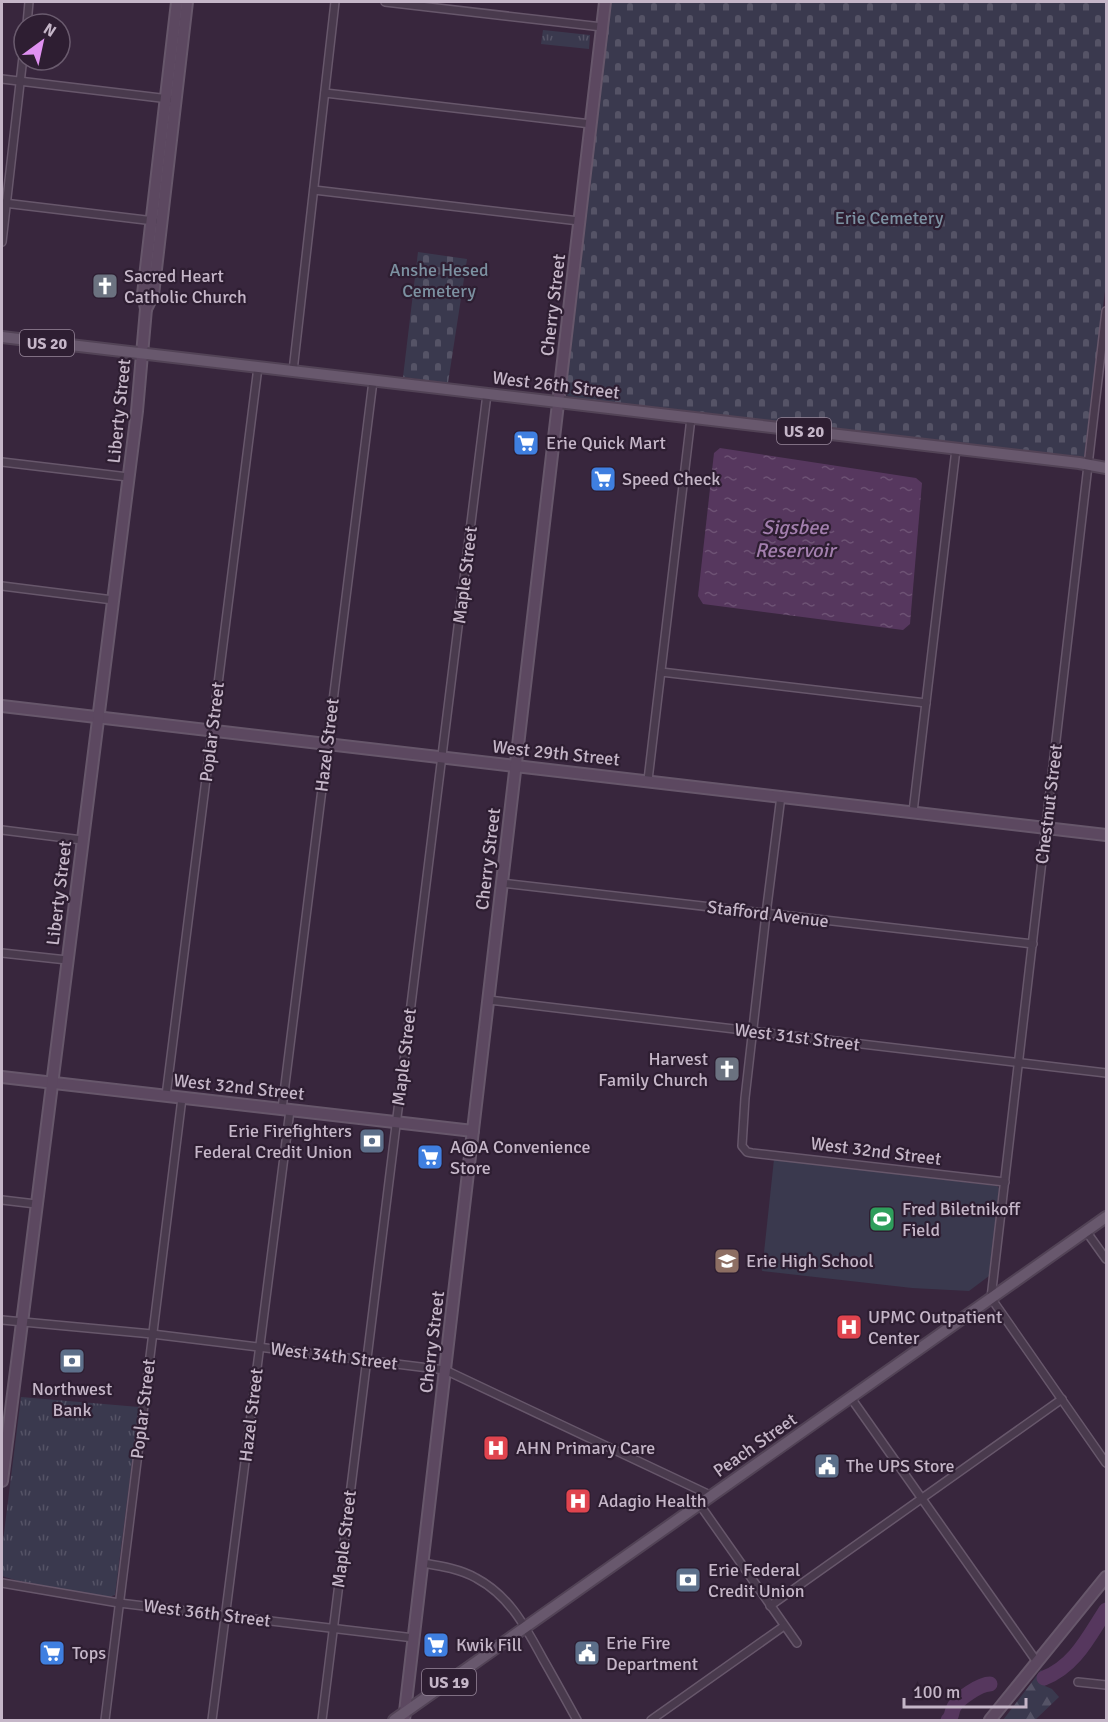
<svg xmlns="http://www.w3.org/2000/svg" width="1108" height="1722" font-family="Signika,sans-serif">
  <defs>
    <pattern id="grass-tufts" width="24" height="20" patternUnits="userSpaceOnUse" patternTransform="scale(1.5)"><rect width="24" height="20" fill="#3a394e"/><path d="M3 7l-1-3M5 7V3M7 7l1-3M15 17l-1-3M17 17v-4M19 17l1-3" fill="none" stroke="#555366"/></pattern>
    <pattern id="forest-firs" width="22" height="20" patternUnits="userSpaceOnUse" patternTransform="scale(1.5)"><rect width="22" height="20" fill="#3a394e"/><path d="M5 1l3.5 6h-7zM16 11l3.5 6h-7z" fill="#555366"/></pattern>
    <pattern id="cemetery-stones" width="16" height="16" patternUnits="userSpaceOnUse" patternTransform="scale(1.5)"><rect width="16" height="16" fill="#3a394e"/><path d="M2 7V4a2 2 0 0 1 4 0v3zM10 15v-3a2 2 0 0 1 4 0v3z" fill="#555366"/></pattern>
    <pattern id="water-ripples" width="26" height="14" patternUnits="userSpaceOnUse" patternTransform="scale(1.5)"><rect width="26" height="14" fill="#56375e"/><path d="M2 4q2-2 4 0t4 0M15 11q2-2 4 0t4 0" fill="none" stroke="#6d5274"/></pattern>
  </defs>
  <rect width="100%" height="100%" fill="#38263d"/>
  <g fill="url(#grass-tufts)">
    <polygon points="543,30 590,35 589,49 541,44"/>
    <polygon points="21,1397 139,1407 115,1595 106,1598 18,1581 2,1576 2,1549"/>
  </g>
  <polygon fill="url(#forest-firs)" points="1041,1670 1044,1673 1045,1686 1052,1689 1059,1697 1035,1720 1003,1720"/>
  <g fill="url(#cemetery-stones)">
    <path d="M 610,2 L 1106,2 L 1106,283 L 1084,457 L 589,400 L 572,397 L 566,395 L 564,390 C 582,261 595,131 610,2 Z"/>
    <polygon points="418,252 467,259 448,383 403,377"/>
  </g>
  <polygon fill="#3a394e" points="774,1159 997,1186 999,1188 989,1276 969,1291 912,1288 762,1271"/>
  <polygon fill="url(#water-ripples)" points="720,448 916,478 922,483 910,624 903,630 703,604 698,596 714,453"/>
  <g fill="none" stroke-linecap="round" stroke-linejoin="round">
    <g stroke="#56375e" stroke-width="15">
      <path d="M 1044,1678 C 1075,1666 1089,1636 1106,1610"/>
      <path d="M 948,1720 C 953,1716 951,1712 954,1707 C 958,1699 980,1684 990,1684"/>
    </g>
    <defs>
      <g id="street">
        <polyline points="385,2 602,27"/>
        <polyline points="27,24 29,2"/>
        <polyline points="2,79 169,99"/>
        <polyline points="325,93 591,124"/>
        <polyline points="314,190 579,221"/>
        <polyline points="4,203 154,221"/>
        <polyline points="2,242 24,48"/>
        <polyline points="1106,311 991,1298 1106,1463"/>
        <polyline points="293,371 335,2"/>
        <polyline points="2,462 128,477"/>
        <polyline points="2,586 113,600"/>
        <polyline points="661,672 926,703"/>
        <polyline points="648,780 691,418"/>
        <polyline points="781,796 766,914 745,1098 742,1146 747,1152 752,1153 1005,1182"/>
        <polyline points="913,812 956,449"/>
        <polyline points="2,830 82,840"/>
        <polyline points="502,883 1033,944"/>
        <polyline points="2,953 67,960"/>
        <polyline points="489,1000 1106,1073"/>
        <polyline points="166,1096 258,367"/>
        <polyline points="282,1109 373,381"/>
        <polyline points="2,1200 36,1204"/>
        <polyline points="1086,1231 1106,1259"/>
        <polyline points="2,1320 152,1334 445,1370 712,1496"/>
        <polyline points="851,1398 1037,1662"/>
        <polyline points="700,1505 797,1643"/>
        <path d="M 423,1563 C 441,1566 460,1569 476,1578 C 510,1596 526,1628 543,1659 C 555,1680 566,1700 577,1720"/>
        <polyline points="2,1583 119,1603 414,1638"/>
        <polyline points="770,1606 1062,1399"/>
        <polyline points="1078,1682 1106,1685"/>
        <polyline points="105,1720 182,1098"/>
        <polyline points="212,1720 290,1110"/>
        <polyline points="322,1720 487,394"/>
        <polyline points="651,1720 784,1626"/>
      </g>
      <g id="secondary">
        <polyline points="146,309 153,295 187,2"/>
        <polyline points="2,706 1106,835"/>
        <polyline points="2,1077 473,1131"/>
        <polyline points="2,1481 137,411 146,309 143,294 177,2"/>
        <polyline points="404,1720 605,2"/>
        <polyline points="990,1720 1106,1577"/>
      </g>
      <g id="primary">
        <polyline points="2,337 1079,463 1106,468"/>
        <polyline points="394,1720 1106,1217"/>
      </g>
    </defs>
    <use href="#street" stroke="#67576b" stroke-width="10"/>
    <use href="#secondary" stroke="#67576b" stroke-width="14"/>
    <use href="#primary" stroke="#524356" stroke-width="14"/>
    <use href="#street" stroke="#493a4d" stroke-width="7"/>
    <use href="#secondary" stroke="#5c4860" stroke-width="10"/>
    <use href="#primary" stroke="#68586d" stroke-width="10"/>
  </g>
  <defs>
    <symbol id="church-square" viewBox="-11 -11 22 22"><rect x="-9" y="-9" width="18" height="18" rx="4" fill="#6b7280" stroke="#2e1e32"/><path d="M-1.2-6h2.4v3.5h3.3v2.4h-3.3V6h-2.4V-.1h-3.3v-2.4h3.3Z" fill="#fff"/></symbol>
    <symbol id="supermarket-square" viewBox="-11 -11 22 22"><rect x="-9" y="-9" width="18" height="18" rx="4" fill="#3f7fe0" stroke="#2e1e32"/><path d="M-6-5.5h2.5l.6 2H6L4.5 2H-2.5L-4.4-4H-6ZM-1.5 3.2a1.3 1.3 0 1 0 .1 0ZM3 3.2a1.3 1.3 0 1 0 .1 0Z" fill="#fff"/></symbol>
    <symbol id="bank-square" viewBox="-11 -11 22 22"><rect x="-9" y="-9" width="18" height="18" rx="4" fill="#5c6f8a" stroke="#2e1e32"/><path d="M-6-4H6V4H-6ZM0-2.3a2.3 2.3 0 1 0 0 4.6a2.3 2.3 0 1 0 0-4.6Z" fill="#fff"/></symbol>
    <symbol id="stadium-square" viewBox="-11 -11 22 22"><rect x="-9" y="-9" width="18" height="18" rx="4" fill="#2e9e5b" stroke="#2e1e32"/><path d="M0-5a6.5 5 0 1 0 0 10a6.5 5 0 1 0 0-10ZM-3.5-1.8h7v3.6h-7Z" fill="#fff"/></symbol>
    <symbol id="school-square" viewBox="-11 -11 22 22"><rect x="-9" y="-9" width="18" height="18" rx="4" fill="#8d6e63" stroke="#2e1e32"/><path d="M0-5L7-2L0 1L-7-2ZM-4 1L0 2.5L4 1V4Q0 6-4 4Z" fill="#fff"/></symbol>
    <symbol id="hospital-square" viewBox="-11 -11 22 22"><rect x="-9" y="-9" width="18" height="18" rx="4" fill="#e0444e" stroke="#2e1e32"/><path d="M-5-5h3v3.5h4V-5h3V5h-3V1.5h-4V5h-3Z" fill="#fff"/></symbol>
    <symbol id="civic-square" viewBox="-11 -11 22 22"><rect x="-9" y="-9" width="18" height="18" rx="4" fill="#5c6f8a" stroke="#2e1e32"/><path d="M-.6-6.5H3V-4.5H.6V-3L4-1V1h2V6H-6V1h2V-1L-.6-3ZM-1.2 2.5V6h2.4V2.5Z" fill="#fff"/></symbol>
  </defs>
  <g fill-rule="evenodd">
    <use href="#church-square" x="90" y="271" width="30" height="30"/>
    <use href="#supermarket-square" x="511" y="428" width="30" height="30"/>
    <use href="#supermarket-square" x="588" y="464" width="30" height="30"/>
    <use href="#church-square" x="712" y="1054" width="30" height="30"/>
    <use href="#bank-square" x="357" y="1126" width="30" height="30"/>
    <use href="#supermarket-square" x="415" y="1142" width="30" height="30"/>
    <use href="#stadium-square" x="867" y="1204" width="30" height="30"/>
    <use href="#school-square" x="712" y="1246" width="30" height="30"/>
    <use href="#hospital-square" x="834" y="1312" width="30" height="30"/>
    <use href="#bank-square" x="57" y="1346" width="30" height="30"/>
    <use href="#hospital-square" x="481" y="1433" width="30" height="30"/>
    <use href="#civic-square" x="812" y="1451" width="30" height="30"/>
    <use href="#hospital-square" x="563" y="1486" width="30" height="30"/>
    <use href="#bank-square" x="673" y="1565" width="30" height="30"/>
    <use href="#supermarket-square" x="421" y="1630" width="30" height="30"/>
    <use href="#supermarket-square" x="37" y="1638" width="30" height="30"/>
    <use href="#civic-square" x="572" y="1638" width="30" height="30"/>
  </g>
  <g text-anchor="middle" stroke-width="4.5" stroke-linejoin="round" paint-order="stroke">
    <g fill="#2e1e32" stroke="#98889b" stroke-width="1.5">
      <rect x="20" y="330" width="54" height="26" rx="4.5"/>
      <rect x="777" y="418" width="54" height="26" rx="4.5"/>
      <rect x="422" y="1669" width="54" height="26" rx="4.5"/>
    </g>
    <g font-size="16" font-weight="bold" fill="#c5b6c8">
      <text x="47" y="349">US 20</text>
      <text x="804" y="437">US 20</text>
      <text x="449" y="1688">US 19</text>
    </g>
    <g font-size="18" fill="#7c91a1" stroke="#2e1e32">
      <text x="889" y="224">Erie Cemetery</text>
      <text x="439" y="276">Anshe Hesed<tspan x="439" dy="21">Cemetery</tspan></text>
    </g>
    <g font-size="18" fill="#c5b6c8" stroke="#2e1e32" text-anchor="start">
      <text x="124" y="282">Sacred Heart<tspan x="124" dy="21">Catholic Church</tspan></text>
      <text x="546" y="449">Erie Quick Mart</text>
      <text x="622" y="485">Speed Check</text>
      <text x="708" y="1065" text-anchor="end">Harvest<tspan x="708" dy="21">Family Church</tspan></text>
      <text x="352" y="1137" text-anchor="end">Erie Firefighters<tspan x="352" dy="21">Federal Credit Union</tspan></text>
      <text x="450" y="1153">A@A Convenience<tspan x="450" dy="21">Store</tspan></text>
      <text x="902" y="1215">Fred Biletnikoff<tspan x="902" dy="21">Field</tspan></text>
      <text x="746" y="1267">Erie High School</text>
      <text x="868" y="1323">UPMC Outpatient<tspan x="868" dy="21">Center</tspan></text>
      <text x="72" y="1395" text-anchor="middle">Northwest<tspan x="72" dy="21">Bank</tspan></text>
      <text x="516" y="1454">AHN Primary Care</text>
      <text x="846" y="1472">The UPS Store</text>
      <text x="598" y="1507">Adagio Health</text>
      <text x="708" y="1576">Erie Federal<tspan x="708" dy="21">Credit Union</tspan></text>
      <text x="606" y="1649">Erie Fire<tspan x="606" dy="21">Department</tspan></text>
      <text x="456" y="1651">Kwik Fill</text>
      <text x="72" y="1659">Tops</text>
    </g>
    <g font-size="18" fill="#c5b6c8" stroke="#2e1e32">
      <text transform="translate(553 305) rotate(-83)" y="6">Cherry Street</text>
      <text transform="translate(556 385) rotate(7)" y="6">West 26th Street</text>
      <text transform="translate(119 411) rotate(-84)" y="6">Liberty Street</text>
      <text transform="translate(465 575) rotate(-83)" y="6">Maple Street</text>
      <text transform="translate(212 732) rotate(-83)" y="6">Poplar Street</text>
      <text transform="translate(327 745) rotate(-83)" y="6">Hazel Street</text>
      <text transform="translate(556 753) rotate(6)" y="6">West 29th Street</text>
      <text transform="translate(1049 804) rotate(-83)" y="6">Chestnut Street</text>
      <text transform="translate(488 859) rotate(-83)" y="6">Cherry Street</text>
      <text transform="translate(59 893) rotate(-83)" y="6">Liberty Street</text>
      <text transform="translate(768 914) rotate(7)" y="6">Stafford Avenue</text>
      <text transform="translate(797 1037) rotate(7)" y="6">West 31st Street</text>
      <text transform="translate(404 1057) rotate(-83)" y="6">Maple Street</text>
      <text transform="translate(239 1087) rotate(6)" y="6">West 32nd Street</text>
      <text transform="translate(876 1151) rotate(7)" y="6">West 32nd Street</text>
      <text transform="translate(432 1342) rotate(-83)" y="6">Cherry Street</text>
      <text transform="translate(334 1356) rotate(7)" y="6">West 34th Street</text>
      <text transform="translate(143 1409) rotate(-83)" y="6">Poplar Street</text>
      <text transform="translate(251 1415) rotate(-83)" y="6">Hazel Street</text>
      <text transform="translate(755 1445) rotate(-35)" y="6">Peach Street</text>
      <text transform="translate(344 1539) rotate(-83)" y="6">Maple Street</text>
      <text transform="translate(207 1613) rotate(7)" y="6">West 36th Street</text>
    </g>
    <g font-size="20" font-style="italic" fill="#a37fae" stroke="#2e1e32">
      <text x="795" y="534">Sigsbee<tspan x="795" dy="23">Reservoir</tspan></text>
    </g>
  </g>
  <rect width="1108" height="1722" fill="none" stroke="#c5b6c8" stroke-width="6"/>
  <g transform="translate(42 42) rotate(33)"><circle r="28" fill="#2e1e32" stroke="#6a5b6e" stroke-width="1.5"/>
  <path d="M0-4.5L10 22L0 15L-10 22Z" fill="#e091f1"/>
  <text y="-9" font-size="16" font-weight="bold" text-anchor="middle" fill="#c5b6c8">N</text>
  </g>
  <path d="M904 1698v9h122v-9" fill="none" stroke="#c5b6c8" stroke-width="3"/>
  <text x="913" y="1698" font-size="18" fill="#c5b6c8" stroke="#2e1e32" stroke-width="4.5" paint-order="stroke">100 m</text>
</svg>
